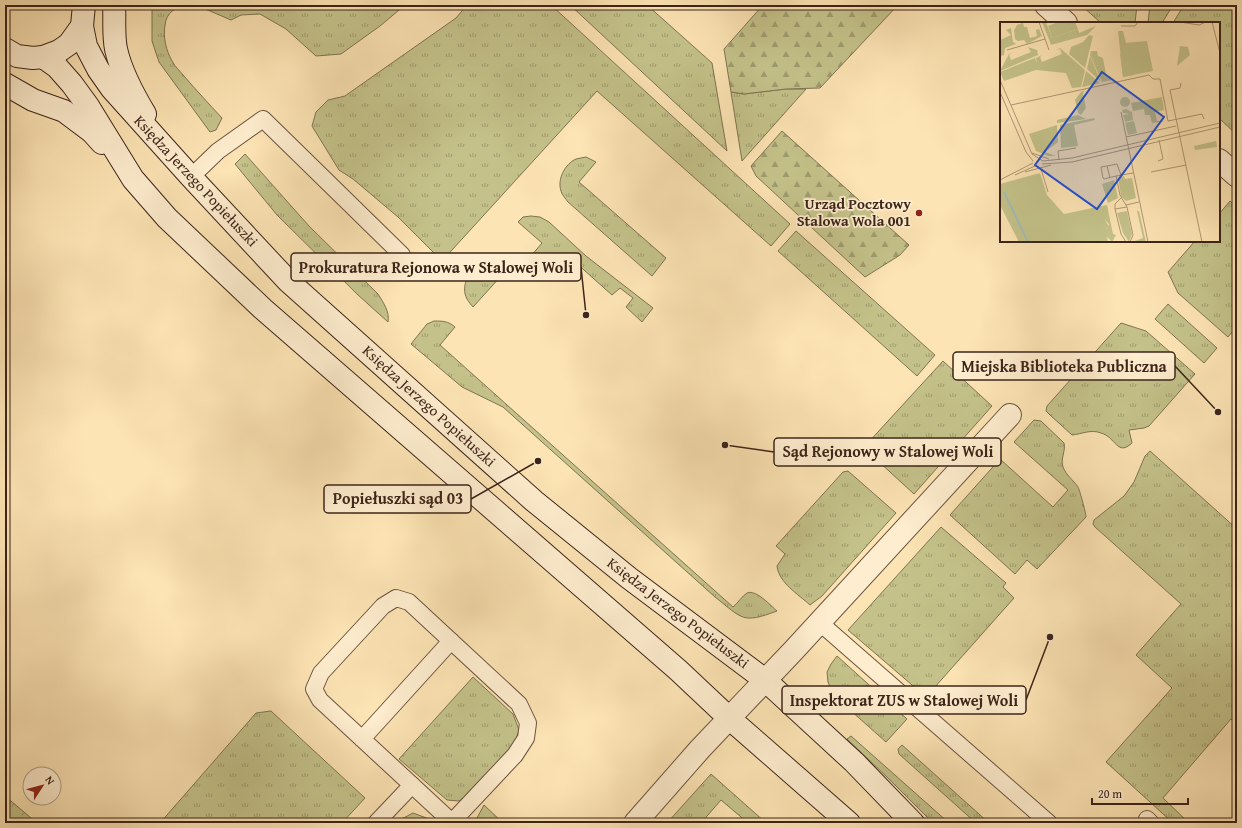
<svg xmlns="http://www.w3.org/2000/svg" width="1242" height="828" font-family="'Gentium Book Plus',serif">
  <defs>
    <pattern id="grass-tufts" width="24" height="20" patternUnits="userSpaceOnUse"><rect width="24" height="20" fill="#c4c28a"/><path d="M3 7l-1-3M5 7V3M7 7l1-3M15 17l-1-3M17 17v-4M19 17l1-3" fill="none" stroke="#a09d70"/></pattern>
    <pattern id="forest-firs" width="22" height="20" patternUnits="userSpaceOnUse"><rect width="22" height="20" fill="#c4c28a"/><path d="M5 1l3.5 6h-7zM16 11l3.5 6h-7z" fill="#a09d70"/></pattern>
    <pattern id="park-crowns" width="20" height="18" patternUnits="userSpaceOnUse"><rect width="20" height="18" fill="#c4c28a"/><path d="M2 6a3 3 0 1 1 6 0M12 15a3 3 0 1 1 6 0" fill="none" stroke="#a09d70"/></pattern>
  </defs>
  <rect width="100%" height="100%" fill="#fde4b4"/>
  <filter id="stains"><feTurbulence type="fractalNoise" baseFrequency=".005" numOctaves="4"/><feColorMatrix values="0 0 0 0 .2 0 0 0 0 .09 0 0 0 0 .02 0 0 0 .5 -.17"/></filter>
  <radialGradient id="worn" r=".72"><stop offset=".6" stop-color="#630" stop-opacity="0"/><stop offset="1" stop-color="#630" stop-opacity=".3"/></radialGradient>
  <g fill="url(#grass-tufts)" stroke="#807352">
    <path d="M 152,5 L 188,5 C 176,6 166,13 165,25 C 163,38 166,50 172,61 C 175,67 180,71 184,76 C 196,90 209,104 222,118 L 216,130 L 210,132 L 159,62 L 152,41 Z"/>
    <polygon points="196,5 405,5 380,26 341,54 316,56 286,29 260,14 241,15 231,20"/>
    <polygon points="467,5 551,5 790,224 771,246 597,91 442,261 398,217 353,179 339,170 312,126 316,112 328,100 345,96 352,91 456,18"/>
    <polygon points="570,5 647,5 712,63 727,151"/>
    <polygon points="1081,5 1137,5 1135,23 1101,23"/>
    <polygon points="1150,5 1173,5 1162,23 1148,23"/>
    <polygon points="1184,5 1237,5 1237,135 1219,118 1219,23 1173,23"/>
    <polygon points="786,89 806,89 742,161 731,92 744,94"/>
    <path d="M 245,154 L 309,226 L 378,294 C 383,302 390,312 388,322 L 358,295 L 277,215 L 235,164 Z"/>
    <path d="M 586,157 L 596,162 L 579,182 L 666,258 L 652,276 L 568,202 C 566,199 562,195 561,191 C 557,179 565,164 576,159 C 579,158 583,158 586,157 Z"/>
    <polygon points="1230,201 1233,204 1235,209 1234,274 1235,280 1237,283 1237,326 1228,337 1178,293 1168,272 1195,241 1219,241 1219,214"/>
    <polygon points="531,216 540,217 549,222 586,256 653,308 642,322 626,307 633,298 620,288 612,295 566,254 552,254 541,266 531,256 542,243 518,222 523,217"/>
    <polygon points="796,231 935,355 917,376 778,251"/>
    <path d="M 482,265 C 491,265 495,270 502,275 L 473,307 C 471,305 469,302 467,299 C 460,286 469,270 482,265 Z"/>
    <polygon points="1168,304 1217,348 1204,363 1155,319"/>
    <path d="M 434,321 C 443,321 448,321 455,327 L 440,345 L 733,607 C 738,603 742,596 747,593 C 756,589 771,606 777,611 C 742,624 743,619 715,597 L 503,407 L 462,387 L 411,344 L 427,324 Z"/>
    <path d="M 1121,323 L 1146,331 L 1195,374 L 1149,426 L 1144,428 L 1129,430 L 1132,443 C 1117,457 1116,437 1101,433 C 1091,429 1082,434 1072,435 L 1050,415 L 1046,411 L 1047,406 Z"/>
    <polygon points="943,361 992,406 914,494 866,450 866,445"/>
    <path d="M 1034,420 L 1041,421 L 1064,443 C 1066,451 1060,459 1063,467 C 1066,475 1073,480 1078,487 C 1079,488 1086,513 1086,517 L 1037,569 L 1027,560 L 1015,574 L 950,515 L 1000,459 L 1053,507 L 1068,490 L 1014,442 Z"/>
    <polygon points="1150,451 1237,529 1237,724 1231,719 1163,798 1189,823 1173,823 1106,762 1172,688 1136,655 1181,604 1095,527 1093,524 1094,520 1124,496 1134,482 1145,456"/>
    <path d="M 848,471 L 896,513 L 822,596 L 810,605 C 798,594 779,583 777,566 L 785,554 L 776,546 L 843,472 Z"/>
    <polygon points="941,527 1006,583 1003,587 1014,598 926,697 848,630"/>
    <polygon points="837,656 907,719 886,742 841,702 832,692 828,682 827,672 831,664"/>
    <polygon points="473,677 513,714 519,730 514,746 470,793 459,801 447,800 399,759"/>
    <polygon points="271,711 365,798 342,823 160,823 256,713"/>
    <polygon points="851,736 949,823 933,823 888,778 847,739"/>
    <polygon points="902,745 989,823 976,823 899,754 898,749"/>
    <polygon points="711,774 765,822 764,823 748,823 721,800 701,823 667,823"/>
    <polygon points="484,805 503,823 478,823 477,818"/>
    <polygon points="413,813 432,820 436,823 394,823"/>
  </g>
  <g fill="url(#forest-firs)" stroke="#807352">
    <polygon points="763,5 898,5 820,88 786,89 744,94 731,92 724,49"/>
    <polygon points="782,131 909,245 900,255 865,277 756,176 751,166"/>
  </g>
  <polygon fill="url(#park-crowns)" stroke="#807352" points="5,796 37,823 5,823"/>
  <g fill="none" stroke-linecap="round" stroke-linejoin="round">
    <defs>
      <g id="lane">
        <polyline points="191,177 218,151 263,119 402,255"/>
        <polyline points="819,622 1049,823"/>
        <polyline points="451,641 519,704 528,723 526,738 515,755 452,822"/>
        <polyline points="362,739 451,641 409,602 396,598 383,606 321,673 314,689 320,700 453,823"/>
        <polyline points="1147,819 1151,823"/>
        <polyline points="376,823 412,785"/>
      </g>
      <g id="street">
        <polyline points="1046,5 1066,23"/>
        <polyline points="1219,160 1237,176"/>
        <polyline points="635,823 700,749 794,650 1010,415"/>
      </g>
      <g id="secondary">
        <path d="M 114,5 C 115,19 113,34 116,49 C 121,72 133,94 145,114"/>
        <polyline points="82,26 86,46 98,69 112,89 191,177 288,281 534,501 629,578 765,680 854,762 913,823"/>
        <polyline points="5,49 17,56 33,58 43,57 59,51 69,44 82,26 84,5"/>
        <polyline points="43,57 57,67 72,84 88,106 104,132 133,179 167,218 263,309 678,670 729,718 849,823"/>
        <polyline points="5,84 33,100 64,111 92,132 102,143"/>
      </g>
    </defs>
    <use href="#lane" stroke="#6c5440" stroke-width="18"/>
    <use href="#street" stroke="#6c5440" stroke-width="24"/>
    <use href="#secondary" stroke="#3c241a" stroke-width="24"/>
    <use href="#lane" stroke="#feedce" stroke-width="16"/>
    <use href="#street" stroke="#feedce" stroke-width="22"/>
    <use href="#secondary" stroke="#feedce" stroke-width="22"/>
  </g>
  <circle fill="#8f2418" stroke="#feedce" stroke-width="1.5" cx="919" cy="213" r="4"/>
  <g text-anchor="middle" stroke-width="3.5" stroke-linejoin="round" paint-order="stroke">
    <g font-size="15" fill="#3c241a" stroke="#feedce">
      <text transform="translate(196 181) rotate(47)" y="5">Księdza Jerzego Popiełuszki</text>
      <text transform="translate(429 406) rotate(42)" y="5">Księdza Jerzego Popiełuszki</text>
      <text transform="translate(678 613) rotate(37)" y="5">Księdza Jerzego Popiełuszki</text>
    </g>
    <g font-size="15" font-weight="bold" fill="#3c241a" stroke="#feedce" text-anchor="end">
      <text x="911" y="209">Urząd Pocztowy<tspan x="911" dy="17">Stalowa Wola 001</tspan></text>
    </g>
  </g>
  <g transform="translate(1000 22)">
    <rect width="220" height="220" fill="#fde4b4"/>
    <path d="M 25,0 L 23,1 L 24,5 L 27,5 L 30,16 L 37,14 L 36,8 L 39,7 L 42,14 L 27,22 L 24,18 L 18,19 L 15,17 L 14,8 L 17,3 ZM 42,0 L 46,0 L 52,16 L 78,7 L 79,11 L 96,4 L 87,13 L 51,23 ZM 11,6 L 13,20 L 16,22 L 5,26 L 4,33 L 0,34 L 0,25 L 3,26 L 0,25 L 0,18 L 11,13 L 6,8 ZM 118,9 L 123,9 L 134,53 L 123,55 ZM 89,13 L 93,14 L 85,46 L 69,32 L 71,25 L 83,20 ZM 180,24 L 188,25 L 190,33 L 177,44 ZM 28,25 L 37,28 L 38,33 L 0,49 L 9,32 L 12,31 L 9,33 L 11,38 L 31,30 ZM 60,26 L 85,48 L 81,65 L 72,66 L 66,51 L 36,48 L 4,59 L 0,50 L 35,36 L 37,41 L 36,36 L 42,33 L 40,35 L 42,40 L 62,32 L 60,27 L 56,28 ZM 91,29 L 97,29 L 98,34 L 103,36 L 106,52 L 113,58 L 102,60 L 90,33 ZM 90,34 L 101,60 L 87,47 ZM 86,49 L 100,61 L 82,65 ZM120 80a5 5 0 1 1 10 0a5 5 0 1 1-10 0ZM 162,75 L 164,88 L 155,90 L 157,99 L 165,99 L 152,101 L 150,93 L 145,93 L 144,87 L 133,89 L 131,81 ZM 126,87 L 132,90 L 133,98 L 125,100 L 123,93 L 130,92 L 123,91 L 122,88 ZM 78,93 L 86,97 L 57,101 L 57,98 ZM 94,96 L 95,98 L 74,103 L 78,124 L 61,126 L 60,103 ZM 134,99 L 137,111 L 128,113 L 125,101 ZM 57,103 L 58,120 L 45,130 L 56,134 L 48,134 L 36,129 L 29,112 ZM 216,119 L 217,125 L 195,128 L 194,124 ZM 124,154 L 125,157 L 132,156 L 136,176 L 126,179 L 121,174 L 118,156 ZM 114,158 L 118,176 L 108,181 L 102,162 ZM 127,189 L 132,212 L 129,220 L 123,211 L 117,191 ZM 137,189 L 139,189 L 146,220 L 132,220 L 143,216 ZM 109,193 L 113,212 L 116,213 L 112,220 L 102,209 L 108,206 L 109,202 L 105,198 Z" fill="#c4c28a"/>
    <path d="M 85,68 L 83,71 L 86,86 L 81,93 L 78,91 L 75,78 L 81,70 ZM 0,169 L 24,220 L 19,220 L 0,183 ZM 107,183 L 109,193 L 105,198 L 109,205 L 104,208 L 98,185 Z" fill="#c4c28a"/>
    <path d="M 147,19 L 153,49 L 123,55 L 120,32 L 126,31 L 124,21 ZM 40,151 L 47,173 L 64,192 L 102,184 L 108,220 L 21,220 L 0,175 L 0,162 Z" fill="#c4c28a"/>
    <path d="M 58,0 L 75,0 L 78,7 L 52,16 L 48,4 Z" fill="#c4c28a"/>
    <path fill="none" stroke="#a3bcb7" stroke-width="2" d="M 4,170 L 28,220"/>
    <path fill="none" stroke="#b09776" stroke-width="1" d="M 39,0 L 49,28M 180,0 L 199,3 L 206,0M 212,0 L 220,31M 121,4 L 135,4 L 138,0M 7,28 L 45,17M 0,58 L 32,132 L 43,139 L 72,136 L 220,101M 181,61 L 180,66 L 170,68 L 202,220M 0,70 L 26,130 L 33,139M 11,83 L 149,53 L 153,57 L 160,57 L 168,99 L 202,92 L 204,97M 121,90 L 148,220M 126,115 L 176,104M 32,131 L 49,137M 59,138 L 58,129 L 76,126M 158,139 L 163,137 L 159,118M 42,142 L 72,140 L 220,105M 107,144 L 117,142 L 121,153M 41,147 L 48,170M 25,150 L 51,143M 151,150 L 186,143M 15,153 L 35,144M 116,154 L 120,173 L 127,185 L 133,213 L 130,220M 110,156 L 107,144 L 101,145 L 103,156 L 104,157 L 116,154 L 133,151M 0,158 L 33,141M 121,176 L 115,182 L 115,187 L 121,212 L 126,220M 126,183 L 139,180M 115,187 L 127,185"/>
    <path fill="#1d4ed8" fill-opacity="0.15" stroke="#1d4ed8" stroke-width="2" d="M 102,50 L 164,95 L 97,187 L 35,143 Z"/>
    <rect width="220" height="220" fill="none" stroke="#3c241a" stroke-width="2"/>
  </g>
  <path fill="none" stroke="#3c241a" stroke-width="1.5" d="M586 315L581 267M1218 412L1175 366M725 445L774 452M538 461L471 499M1050 637L1026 700"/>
  <g fill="#3c241a" stroke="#feedce" stroke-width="1.5">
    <circle cx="586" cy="315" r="4"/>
    <circle cx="1218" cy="412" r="4"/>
    <circle cx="725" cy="445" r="4"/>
    <circle cx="538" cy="461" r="4"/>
    <circle cx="1050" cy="637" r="4"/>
  </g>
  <g fill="#feedce" stroke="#3c241a" stroke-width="1.5">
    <rect x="291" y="253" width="290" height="28" rx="4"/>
    <rect x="953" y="352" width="222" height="28" rx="4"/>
    <rect x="774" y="438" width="227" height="28" rx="4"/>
    <rect x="324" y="485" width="147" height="28" rx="4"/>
    <rect x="782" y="686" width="244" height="28" rx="4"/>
  </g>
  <g font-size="16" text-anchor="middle" font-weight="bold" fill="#3c241a">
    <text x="436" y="273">Prokuratura Rejonowa w Stalowej Woli</text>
    <text x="1064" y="372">Miejska Biblioteka Publiczna</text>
    <text x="888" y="457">Sąd Rejonowy w Stalowej Woli</text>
    <text x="398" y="504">Popiełuszki sąd 03</text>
    <text x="904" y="706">Inspektorat ZUS w Stalowej Woli</text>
  </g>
  <rect width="1242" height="828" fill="none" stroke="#fde4b4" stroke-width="20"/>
  <rect x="6" y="6" width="1230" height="816" fill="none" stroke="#3c241a" stroke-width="2"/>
  <rect x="10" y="10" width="1222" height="808" fill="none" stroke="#3c241a"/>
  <g transform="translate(42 786) rotate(54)"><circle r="19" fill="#feedce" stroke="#b09d86"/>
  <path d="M0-3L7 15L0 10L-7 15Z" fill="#8f2418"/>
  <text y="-6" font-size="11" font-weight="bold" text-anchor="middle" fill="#3c241a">N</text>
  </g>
  <path d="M1092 798v6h96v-6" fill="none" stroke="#3c241a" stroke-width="2"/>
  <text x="1098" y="798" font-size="12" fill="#3c241a" stroke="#feedce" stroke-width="3" paint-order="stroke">20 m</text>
  <rect width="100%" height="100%" filter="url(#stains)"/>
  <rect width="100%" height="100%" fill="url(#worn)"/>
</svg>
